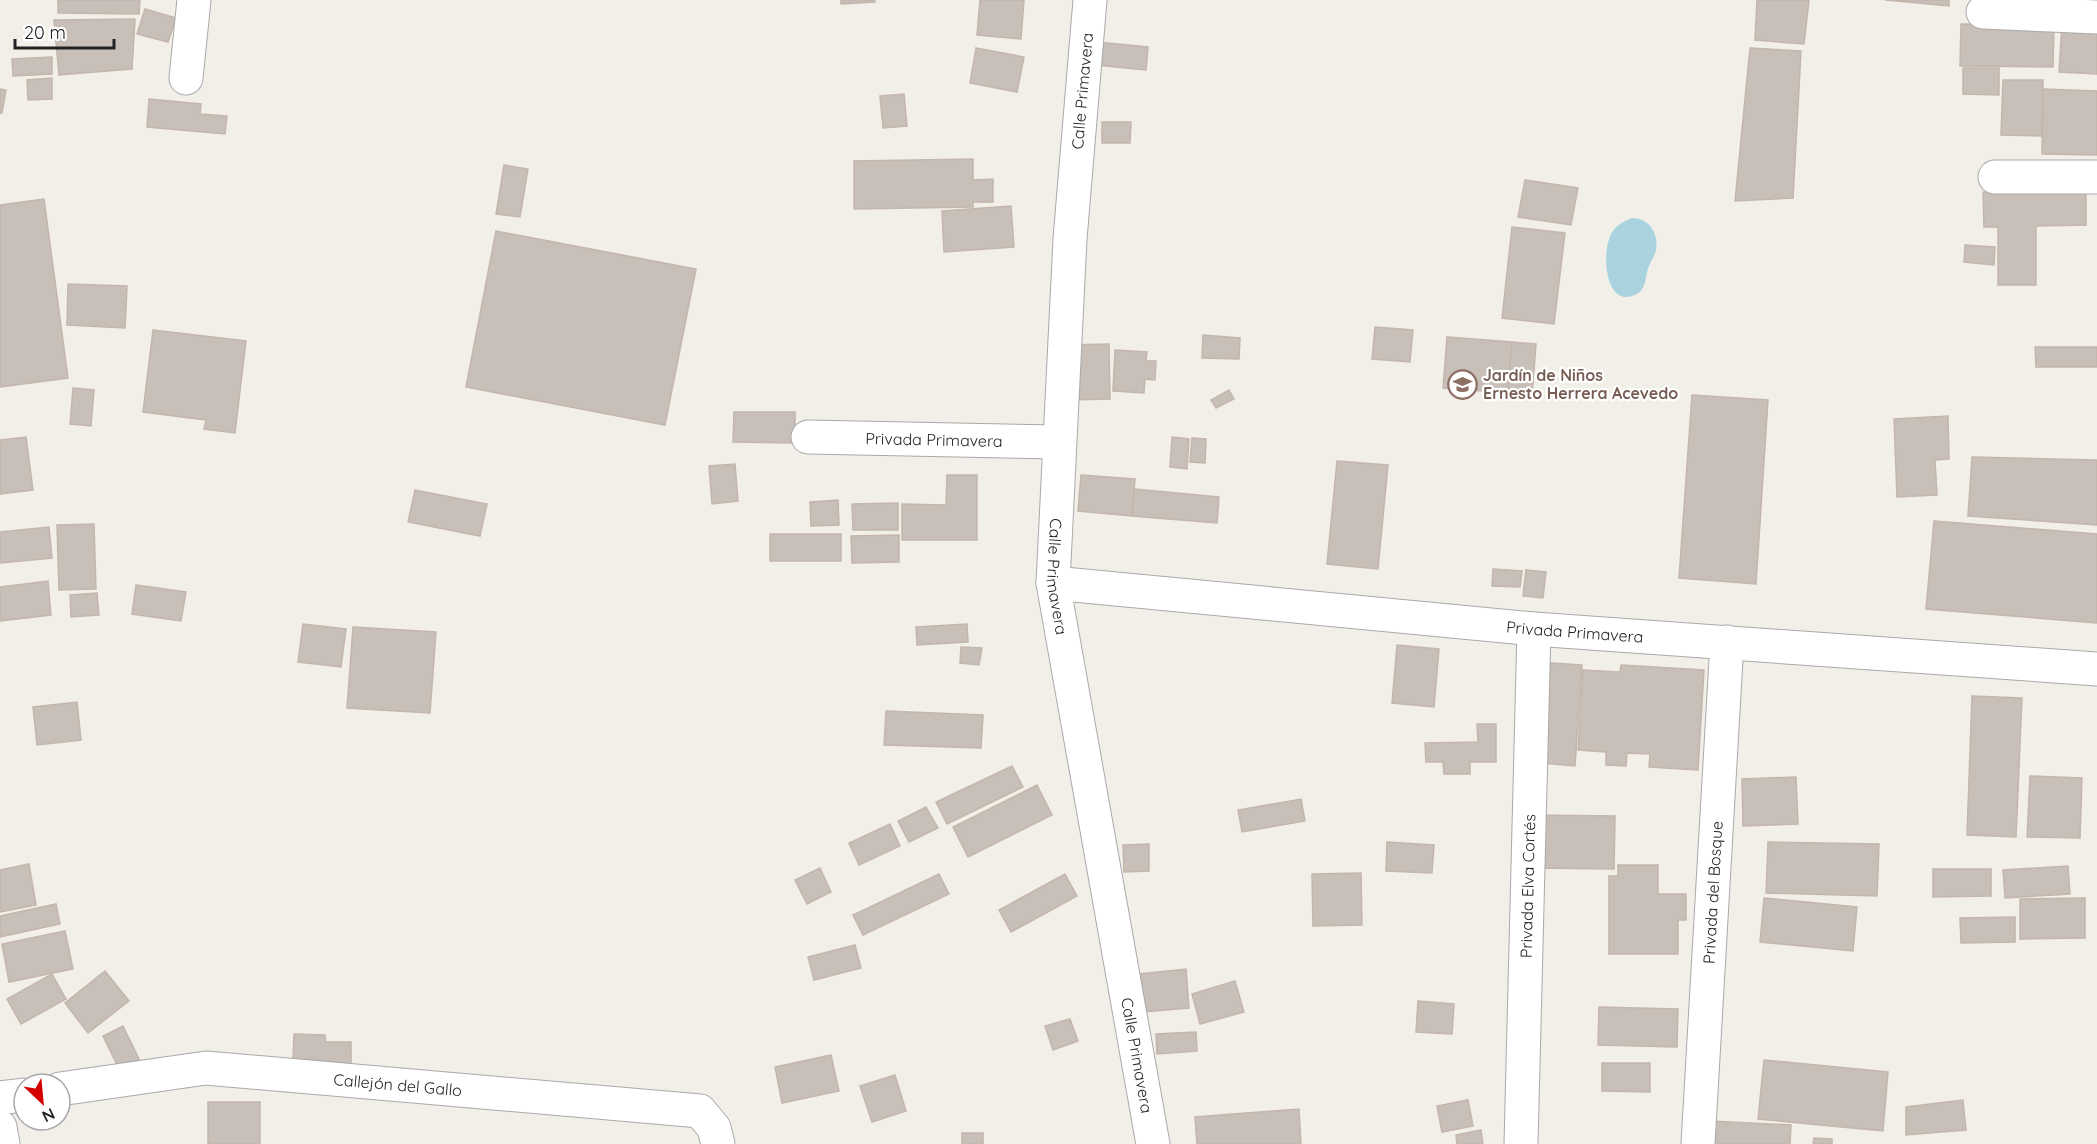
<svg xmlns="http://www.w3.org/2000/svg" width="2097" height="1144" font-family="Quicksand,sans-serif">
  <rect width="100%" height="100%" fill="#f2efe9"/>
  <path fill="#aad3df" d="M 1632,218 C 1649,218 1659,233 1656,250 C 1655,256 1651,260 1649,266 C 1644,278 1648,291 1632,296 C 1628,297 1623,298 1619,295 C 1603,285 1603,245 1613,231 C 1618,224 1625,221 1632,218 Z"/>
  <g fill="#c7bfb8" stroke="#c4b6ab" stroke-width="1.5">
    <polygon points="58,0 140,0 139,14 58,13"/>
    <polygon points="841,0 875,0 875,2 841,4"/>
    <polygon points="980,0 1024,0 1021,39 977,35"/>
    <polygon points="1757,0 1809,0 1804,44 1755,40"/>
    <polygon points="1885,0 1949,0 1949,6"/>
    <polygon points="145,9 176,18 168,42 137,34"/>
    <polygon points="135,19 132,69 59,75 54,20"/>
    <polygon points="2062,23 2097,25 2097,74 2059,72"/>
    <polygon points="1961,24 2054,25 2053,67 1960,66"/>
    <polygon points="1087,41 1148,47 1146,70 1085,64"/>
    <polygon points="976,48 1024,57 1017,92 970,83"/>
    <polygon points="1750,48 1801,51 1793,198 1735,201"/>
    <polygon points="52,57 52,74 13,76 12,59"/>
    <polygon points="1963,68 1999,68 1999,95 1963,94"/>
    <polygon points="52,78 52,99 28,100 27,80"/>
    <polygon points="2003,80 2043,80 2042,136 2001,135"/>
    <polygon points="0,89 6,90 2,113 0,113"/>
    <polygon points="2043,89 2097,91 2097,155 2042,154"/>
    <polygon points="904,94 907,126 883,128 880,96"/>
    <polygon points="149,99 201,104 200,114 227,116 225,134 147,127"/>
    <polygon points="1102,122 1131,122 1130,143 1102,143"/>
    <polygon points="973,159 973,180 993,179 993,202 973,202 973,207 854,209 854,161"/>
    <polygon points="504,165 528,169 520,217 496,214"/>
    <polygon points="1525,180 1578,188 1571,225 1518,217"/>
    <polygon points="2086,191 2086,225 2036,226 2036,285 1998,285 1998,227 1984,227 1983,192"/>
    <polygon points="44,199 68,378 0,387 0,205"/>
    <polygon points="1011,206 1014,247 944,252 942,211"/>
    <polygon points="1512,227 1565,233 1554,324 1502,318"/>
    <polygon points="496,231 696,269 665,425 466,387"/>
    <polygon points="1965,245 1995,247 1994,265 1964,262"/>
    <polygon points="68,284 127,286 125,328 67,325"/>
    <polygon points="1375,327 1413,330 1410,362 1372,359"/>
    <polygon points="153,330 246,341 235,433 204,429 206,420 143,412"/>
    <polygon points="1203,335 1240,338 1239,359 1202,358"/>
    <polygon points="1447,337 1512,342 1508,393 1443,388"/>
    <polygon points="1512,342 1536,344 1532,395 1508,393"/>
    <polygon points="1109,344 1110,399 1067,400 1065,345"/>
    <polygon points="2035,347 2097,347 2097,367 2036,367"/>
    <polygon points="1115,350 1147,352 1146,361 1156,361 1155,380 1145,379 1144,393 1113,391"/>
    <polygon points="73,388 94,390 91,426 70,424"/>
    <polygon points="1229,390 1234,399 1216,408 1211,400"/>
    <polygon points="1692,395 1768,400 1756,584 1679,578"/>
    <polygon points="734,412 795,412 795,443 733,442"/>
    <polygon points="1948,416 1949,459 1935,460 1937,495 1897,497 1894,419"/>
    <polygon points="26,437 33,490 0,494 0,440"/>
    <polygon points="1172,437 1189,439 1187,469 1170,467"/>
    <polygon points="1192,438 1206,439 1205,463 1190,462"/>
    <polygon points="1972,457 2097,460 2097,525 1968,516"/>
    <polygon points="1337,461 1388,465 1378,569 1327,564"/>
    <polygon points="735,464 738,501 712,504 709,466"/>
    <polygon points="947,475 977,475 977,540 902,540 902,504 946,505"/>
    <polygon points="1081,475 1135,479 1132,516 1078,511"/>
    <polygon points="1134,489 1219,497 1217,523 1132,516"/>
    <polygon points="415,490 487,504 480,536 408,522"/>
    <polygon points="838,500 839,525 811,526 810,502"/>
    <polygon points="898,503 898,530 853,530 852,504"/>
    <polygon points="1934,521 2097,534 2097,623 1926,609"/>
    <polygon points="94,524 96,589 59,590 57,525"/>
    <polygon points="49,527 52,558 0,563 0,532"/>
    <rect x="770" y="534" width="71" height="27"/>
    <polygon points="899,535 899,562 852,563 851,536"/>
    <polygon points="1493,569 1522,571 1520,587 1492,586"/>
    <polygon points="1526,570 1546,572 1543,598 1523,596"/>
    <polygon points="48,581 51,615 0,621 0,587"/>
    <polygon points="136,585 186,592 181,621 132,614"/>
    <polygon points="97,593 99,615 71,617 70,595"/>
    <polygon points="303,624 346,629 341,667 298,662"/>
    <polygon points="967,624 968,642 917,645 916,627"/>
    <polygon points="353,627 436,632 430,713 347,708"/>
    <polygon points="1397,645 1439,649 1434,707 1392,703"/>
    <polygon points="961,647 982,648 979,665 960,663"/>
    <polygon points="1536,662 1582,665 1575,766 1531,762"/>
    <polygon points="1621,665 1704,670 1698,770 1649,767 1650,754 1627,753 1626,766 1606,765 1606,752 1578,750 1583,670 1620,672"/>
    <polygon points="1972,696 2022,698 2016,837 1967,835"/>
    <polygon points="77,702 81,740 37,745 33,707"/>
    <polygon points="886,711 983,715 981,748 884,745"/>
    <polygon points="1477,724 1496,724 1496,762 1470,762 1470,774 1444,774 1443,762 1426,762 1425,743 1478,742"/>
    <polygon points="1012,766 1023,787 947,824 936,802"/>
    <polygon points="2030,776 2082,778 2080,838 2027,837"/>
    <polygon points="1796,777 1798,824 1743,826 1742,779"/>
    <polygon points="1037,785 1052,815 968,857 953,827"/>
    <polygon points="1301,799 1305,821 1242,832 1238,810"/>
    <polygon points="926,807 938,828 909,842 898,821"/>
    <polygon points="1534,815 1615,816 1614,869 1533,868"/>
    <polygon points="890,824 900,846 859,865 849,843"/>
    <polygon points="1387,842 1434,845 1432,873 1386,871"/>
    <polygon points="1768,842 1879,844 1877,896 1766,893"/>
    <polygon points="1149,844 1149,871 1124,872 1123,845"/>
    <polygon points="29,864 36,905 0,912 0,870"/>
    <polygon points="1618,865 1658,865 1658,894 1686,894 1686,920 1678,920 1678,954 1609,954 1609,876 1618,876"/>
    <polygon points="2068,866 2070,894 2005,898 2003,870"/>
    <polygon points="820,868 831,892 807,904 795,880"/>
    <polygon points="1933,869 1991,869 1991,896 1933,897"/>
    <polygon points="1361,873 1362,925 1313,926 1312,874"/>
    <polygon points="939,874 949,894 863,935 853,915"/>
    <polygon points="1065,874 1077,896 1011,932 999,910"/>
    <polygon points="1764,898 1857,907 1853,951 1760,942"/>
    <polygon points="2085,898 2085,938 2020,939 2020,899"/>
    <polygon points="56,904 60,924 0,937 0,916"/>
    <polygon points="2015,917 2015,942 1961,943 1960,918"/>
    <polygon points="65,931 73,969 9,982 2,944"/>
    <polygon points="855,945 861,968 814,980 808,957"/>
    <polygon points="1186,969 1189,1008 1143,1012 1139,974"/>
    <polygon points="105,971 129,1001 88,1033 65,1003"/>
    <polygon points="52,974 66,999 21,1024 7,999"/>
    <polygon points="1235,981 1244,1012 1200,1024 1192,994"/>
    <polygon points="1418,1001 1454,1004 1452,1034 1416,1032"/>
    <polygon points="1599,1007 1678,1009 1677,1047 1598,1045"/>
    <polygon points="1070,1019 1078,1041 1053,1050 1045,1026"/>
    <polygon points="123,1026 141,1063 121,1073 103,1036"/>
    <polygon points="1196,1032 1197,1051 1157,1054 1156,1034"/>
    <polygon points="294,1034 325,1035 326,1042 351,1042 351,1064 320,1063 320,1060 293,1060"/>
    <polygon points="831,1055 839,1091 782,1103 775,1067"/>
    <polygon points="1764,1060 1888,1072 1883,1131 1758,1119"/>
    <polygon points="1602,1063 1650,1063 1650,1092 1602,1091"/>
    <polygon points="895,1075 906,1111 872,1122 860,1086"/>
    <polygon points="1468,1100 1473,1126 1442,1132 1437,1106"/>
    <polygon points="1963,1100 1966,1130 1906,1135 1906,1107"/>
    <rect x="208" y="1102" width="52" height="42"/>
    <polygon points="1299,1109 1301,1144 1197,1144 1195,1117"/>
    <polygon points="1711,1121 1791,1125 1790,1144 1710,1144"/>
    <polygon points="1481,1130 1483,1144 1457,1144 1456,1135"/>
    <rect x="962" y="1133" width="21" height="11"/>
    <polygon points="1814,1138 1832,1139 1832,1144 1813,1144"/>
  </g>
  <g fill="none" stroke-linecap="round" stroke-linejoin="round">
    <defs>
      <g id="minor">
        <path id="s1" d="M 1090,0 L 1070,239 L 1053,583 L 1153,1144"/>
        <polyline points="1983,12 2097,17"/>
        <polyline points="186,78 194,0"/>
        <polyline points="1995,177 2097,177"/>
        <path id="s2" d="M 808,437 L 1058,442"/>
        <path id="s3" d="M 1053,583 L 1534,629 L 2097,669"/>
        <path id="s4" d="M 60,1089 L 206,1068 L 700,1111 L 714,1128 L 718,1144"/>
        <polyline points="0,1098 24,1095"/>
        <polyline points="0,1127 3,1144"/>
        <path id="s5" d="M 1521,1144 L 1534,629"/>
        <path id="s6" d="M 1698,1144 L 1727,642"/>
      </g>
    </defs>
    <use href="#minor" stroke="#a9a9a9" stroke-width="35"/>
    <use href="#minor" stroke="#fff" stroke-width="33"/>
  </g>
  <defs>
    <symbol id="school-ring" viewBox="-11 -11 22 22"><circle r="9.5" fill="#fff" stroke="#8d6e63" stroke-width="1.5"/><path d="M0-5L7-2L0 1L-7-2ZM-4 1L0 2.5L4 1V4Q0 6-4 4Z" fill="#8d6e63"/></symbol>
  </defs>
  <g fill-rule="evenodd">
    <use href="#school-ring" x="1446" y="368" width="33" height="33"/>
  </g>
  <g text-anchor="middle" stroke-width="4.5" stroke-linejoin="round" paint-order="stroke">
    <g font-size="16" fill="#222" stroke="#fff">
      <text transform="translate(1082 91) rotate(-85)" y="6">Calle Primavera</text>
      <text dy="6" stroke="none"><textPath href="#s2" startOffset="126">Privada Primavera</textPath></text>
      <text dy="6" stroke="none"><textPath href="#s1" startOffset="578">Calle Primavera</textPath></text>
      <text dy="6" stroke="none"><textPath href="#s3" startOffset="524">Privada Primavera</textPath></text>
      <text dy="6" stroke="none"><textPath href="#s5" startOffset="258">Privada Elva Cortés</textPath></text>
      <text dy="6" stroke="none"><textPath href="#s6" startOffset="252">Privada del Bosque</textPath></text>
      <text dy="6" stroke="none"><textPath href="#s1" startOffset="1064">Calle Primavera</textPath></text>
      <text dy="6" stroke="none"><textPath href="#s4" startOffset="340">Callejón del Gallo</textPath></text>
    </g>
    <g font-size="16" font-weight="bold" fill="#785e54" stroke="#fff" text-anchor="start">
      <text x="1483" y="381">Jardín de Niños<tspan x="1483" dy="18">Ernesto Herrera Acevedo</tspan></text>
    </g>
  </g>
  <g transform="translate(42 1102) rotate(154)"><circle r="28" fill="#ffffff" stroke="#a7a7a7" stroke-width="1.5"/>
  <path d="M0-4.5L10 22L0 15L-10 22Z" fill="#d40000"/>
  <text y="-9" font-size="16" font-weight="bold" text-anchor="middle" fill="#222222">N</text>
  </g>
  <path d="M15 39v9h99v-9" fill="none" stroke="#222222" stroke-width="3"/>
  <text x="24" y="39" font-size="18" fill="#222222" stroke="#ffffff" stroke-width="4.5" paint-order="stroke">20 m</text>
</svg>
